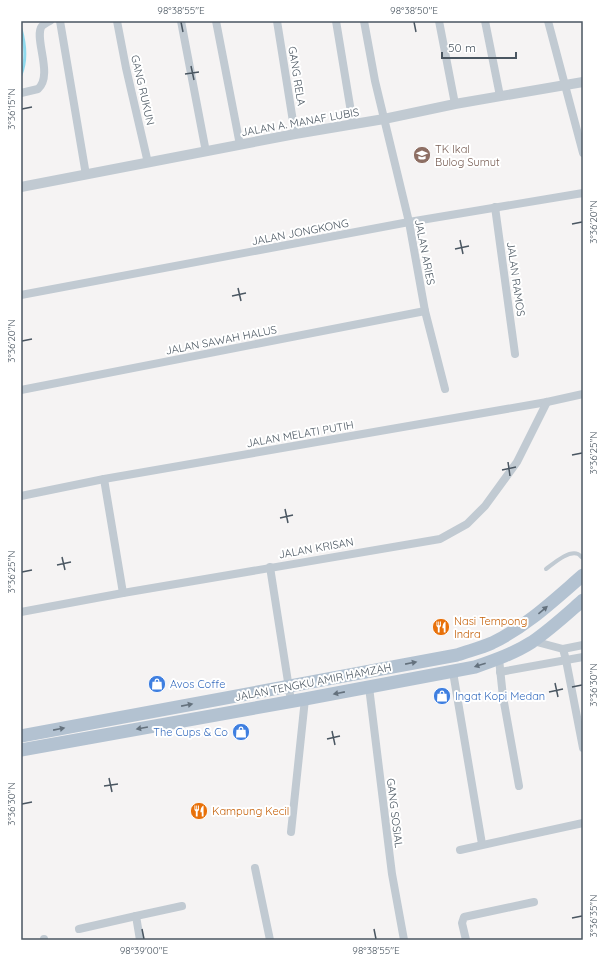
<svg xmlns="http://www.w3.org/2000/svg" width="604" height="961" font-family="Quicksand,sans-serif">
  <rect width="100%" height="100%" fill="#f5f3f3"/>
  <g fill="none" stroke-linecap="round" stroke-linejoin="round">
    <path stroke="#90daee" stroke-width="3" d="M 21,29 C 25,43 27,60 21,75"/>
    <path stroke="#c1cad2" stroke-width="4" d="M 546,569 C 553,564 568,550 578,554 C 580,555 581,557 583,558"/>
    <g stroke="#c1cad2" stroke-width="8">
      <polyline points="60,21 86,175"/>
      <polyline points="117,21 126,68 148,163"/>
      <polyline points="181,21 206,152"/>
      <polyline points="216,21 240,145"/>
      <polyline points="277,21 295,134"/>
      <polyline points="336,21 353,124"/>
      <polyline points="364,21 375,81 409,222 425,311 445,389"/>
      <polyline points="439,21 455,104"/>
      <polyline points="485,21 500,96"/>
      <polyline points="548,21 583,153"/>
      <path d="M 21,93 L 38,89 C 54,75 33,37 42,26 C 44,24 48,22 50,21"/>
      <polyline points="495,207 515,354"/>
      <polyline points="21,295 409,222 583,193"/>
      <polyline points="21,390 425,311"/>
      <polyline points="104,479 123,593"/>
      <polyline points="21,496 104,479 547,402 583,394"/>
      <polyline points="270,567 291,701"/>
      <polyline points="21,612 123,593 440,539 467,524 485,506 517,462 547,402"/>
      <polyline points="533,641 563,649 566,660 583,748"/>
      <polyline points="563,649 583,645"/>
      <polyline points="499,659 503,697 519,786"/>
      <polyline points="453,672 482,844"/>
      <polyline points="500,672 583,657"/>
      <polyline points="369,687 392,874 404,940"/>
      <polyline points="291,832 305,699"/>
      <polyline points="460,850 583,823"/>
      <polyline points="255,868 270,940"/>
      <polyline points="79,929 136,916"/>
      <polyline points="44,939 44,940"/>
      <polyline points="140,940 136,916 182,906"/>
      <polyline points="466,940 462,923 464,917 534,902"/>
    </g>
    <polyline stroke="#c1cad2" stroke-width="10" points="21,187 295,134 384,119 455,104 583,82"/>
    <g stroke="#b3c2d1" stroke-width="13">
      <path d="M 21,736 L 457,655 C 468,651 481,648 492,643 C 527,626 554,600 583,575"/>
      <path d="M 21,750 L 305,699 L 475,667 C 495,660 515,653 532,642 C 551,629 567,614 583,600"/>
    </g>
  </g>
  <defs><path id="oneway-solid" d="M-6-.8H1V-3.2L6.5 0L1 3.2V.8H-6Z"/></defs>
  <g fill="#64717d">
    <use href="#oneway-solid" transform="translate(543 610) rotate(-40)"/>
    <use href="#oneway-solid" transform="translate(411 663) rotate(-11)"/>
    <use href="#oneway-solid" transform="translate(480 665) rotate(162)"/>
    <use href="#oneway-solid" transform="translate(339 693) rotate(169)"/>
    <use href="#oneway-solid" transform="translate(187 705) rotate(-11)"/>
    <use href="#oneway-solid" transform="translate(142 728) rotate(170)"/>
    <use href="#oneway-solid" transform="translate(59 729) rotate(-11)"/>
  </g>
  <path fill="none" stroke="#4a5661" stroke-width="1.5" d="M 181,22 L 183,32M 414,22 L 416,32M 191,66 L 194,80M 185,74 L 199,72M 22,109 L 32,107M 572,224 L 582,222M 460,240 L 463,254M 455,249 L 469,246M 238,288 L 241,301M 232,296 L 246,293M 22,341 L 32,339M 572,455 L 582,453M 508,462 L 510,476M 502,470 L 516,467M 285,509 L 288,523M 280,518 L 293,515M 62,557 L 65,570M 57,565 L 71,562M 22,572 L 32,570M 555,683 L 558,697M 572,687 L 582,685M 549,692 L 563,689M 332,731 L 335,745M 327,739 L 340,736M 109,778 L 112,792M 104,786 L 118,784M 22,804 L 32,802M 572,918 L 582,916M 142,929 L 144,939M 374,929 L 376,939"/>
  <defs>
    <symbol id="school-disc" viewBox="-11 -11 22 22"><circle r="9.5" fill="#8d6e63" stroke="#fff"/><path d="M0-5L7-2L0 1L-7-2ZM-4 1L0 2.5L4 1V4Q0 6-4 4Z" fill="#fff"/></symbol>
    <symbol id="restaurant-disc" viewBox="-11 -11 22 22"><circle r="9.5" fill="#e8710a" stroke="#fff"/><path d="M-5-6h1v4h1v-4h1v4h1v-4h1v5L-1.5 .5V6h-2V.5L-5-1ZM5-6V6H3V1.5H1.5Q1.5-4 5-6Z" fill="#fff"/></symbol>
    <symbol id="shop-disc" viewBox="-11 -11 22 22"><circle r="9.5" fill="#3f7fe0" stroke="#fff"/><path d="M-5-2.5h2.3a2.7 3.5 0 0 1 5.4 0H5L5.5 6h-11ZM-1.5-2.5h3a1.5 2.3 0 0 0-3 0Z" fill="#fff"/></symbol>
  </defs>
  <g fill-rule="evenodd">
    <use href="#school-disc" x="412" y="145" width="20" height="20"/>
    <use href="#restaurant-disc" x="431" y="617" width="20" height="20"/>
    <use href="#shop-disc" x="147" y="674" width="20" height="20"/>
    <use href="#shop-disc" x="432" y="686" width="20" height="20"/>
    <use href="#shop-disc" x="231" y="722" width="20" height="20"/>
    <use href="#restaurant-disc" x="189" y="801" width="20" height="20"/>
  </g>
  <g text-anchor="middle" stroke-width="4" stroke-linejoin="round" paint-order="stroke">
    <g font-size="11" fill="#4a5661" stroke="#fff">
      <text transform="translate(297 76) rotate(81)" y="4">GANG RELA</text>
      <text transform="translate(143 90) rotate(77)" y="4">GANG RUKUN</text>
      <text transform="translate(300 122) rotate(-10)" y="4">JALAN A. MANAF LUBIS</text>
      <text transform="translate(300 232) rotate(-11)" y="4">JALAN JONGKONG</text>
      <text transform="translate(425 252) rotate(79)" y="4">JALAN ARIES</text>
      <text transform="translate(516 279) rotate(82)" y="4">JALAN RAMOS</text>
      <text transform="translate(221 340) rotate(-11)" y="4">JALAN SAWAH HALUS</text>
      <text transform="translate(300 434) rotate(-10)" y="4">JALAN MELATI PUTIH</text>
      <text transform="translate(316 548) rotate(-10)" y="4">JALAN KRISAN</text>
      <text transform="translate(313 682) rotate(-11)" y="4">JALAN TENGKU AMIR HAMZAH</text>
      <text transform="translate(395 813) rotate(83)" y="4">GANG SOSIAL</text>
    </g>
    <g font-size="11" fill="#785e54" stroke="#fff" text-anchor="start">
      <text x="435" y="153">TK Ikal<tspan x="435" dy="13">Bulog Sumut</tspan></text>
    </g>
    <g font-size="11" fill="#c56008" stroke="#fff" text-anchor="start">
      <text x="454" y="625">Nasi Tempong<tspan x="454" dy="13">Indra</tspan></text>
      <text x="212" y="815">Kampung Kecil</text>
    </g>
    <g font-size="11" fill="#366cbe" stroke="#fff" text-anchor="start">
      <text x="170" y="688">Avos Coffe</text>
      <text x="455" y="700">Ingat Kopi Medan</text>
      <text x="228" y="736" text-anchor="end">The Cups &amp; Co</text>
    </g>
  </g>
  <rect width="604" height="961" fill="none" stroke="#ffffff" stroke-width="44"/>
  <path d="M442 52v6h74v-6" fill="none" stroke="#4a5661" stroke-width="2"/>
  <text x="448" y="52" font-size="12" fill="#4a5661" stroke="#ffffff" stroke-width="3" paint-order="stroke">50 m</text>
  <rect x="22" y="22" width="560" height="917" fill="none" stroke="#4a5661" stroke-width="1.5"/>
  <g font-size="10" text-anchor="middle" fill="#4a5661">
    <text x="181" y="14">98°38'55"E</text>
    <text x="414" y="14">98°38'50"E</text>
    <text transform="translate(11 109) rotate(-90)" y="4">3°36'15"N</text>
    <text transform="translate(593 222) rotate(-90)" y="4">3°36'20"N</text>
    <text transform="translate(11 341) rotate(-90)" y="4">3°36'20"N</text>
    <text transform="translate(593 453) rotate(-90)" y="4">3°36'25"N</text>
    <text transform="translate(11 572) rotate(-90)" y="4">3°36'25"N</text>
    <text transform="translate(593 685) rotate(-90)" y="4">3°36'30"N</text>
    <text transform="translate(11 804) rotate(-90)" y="4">3°36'30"N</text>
    <text transform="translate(593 916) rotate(-90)" y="4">3°36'35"N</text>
    <text x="144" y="954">98°39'00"E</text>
    <text x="376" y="954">98°38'55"E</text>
  </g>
</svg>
